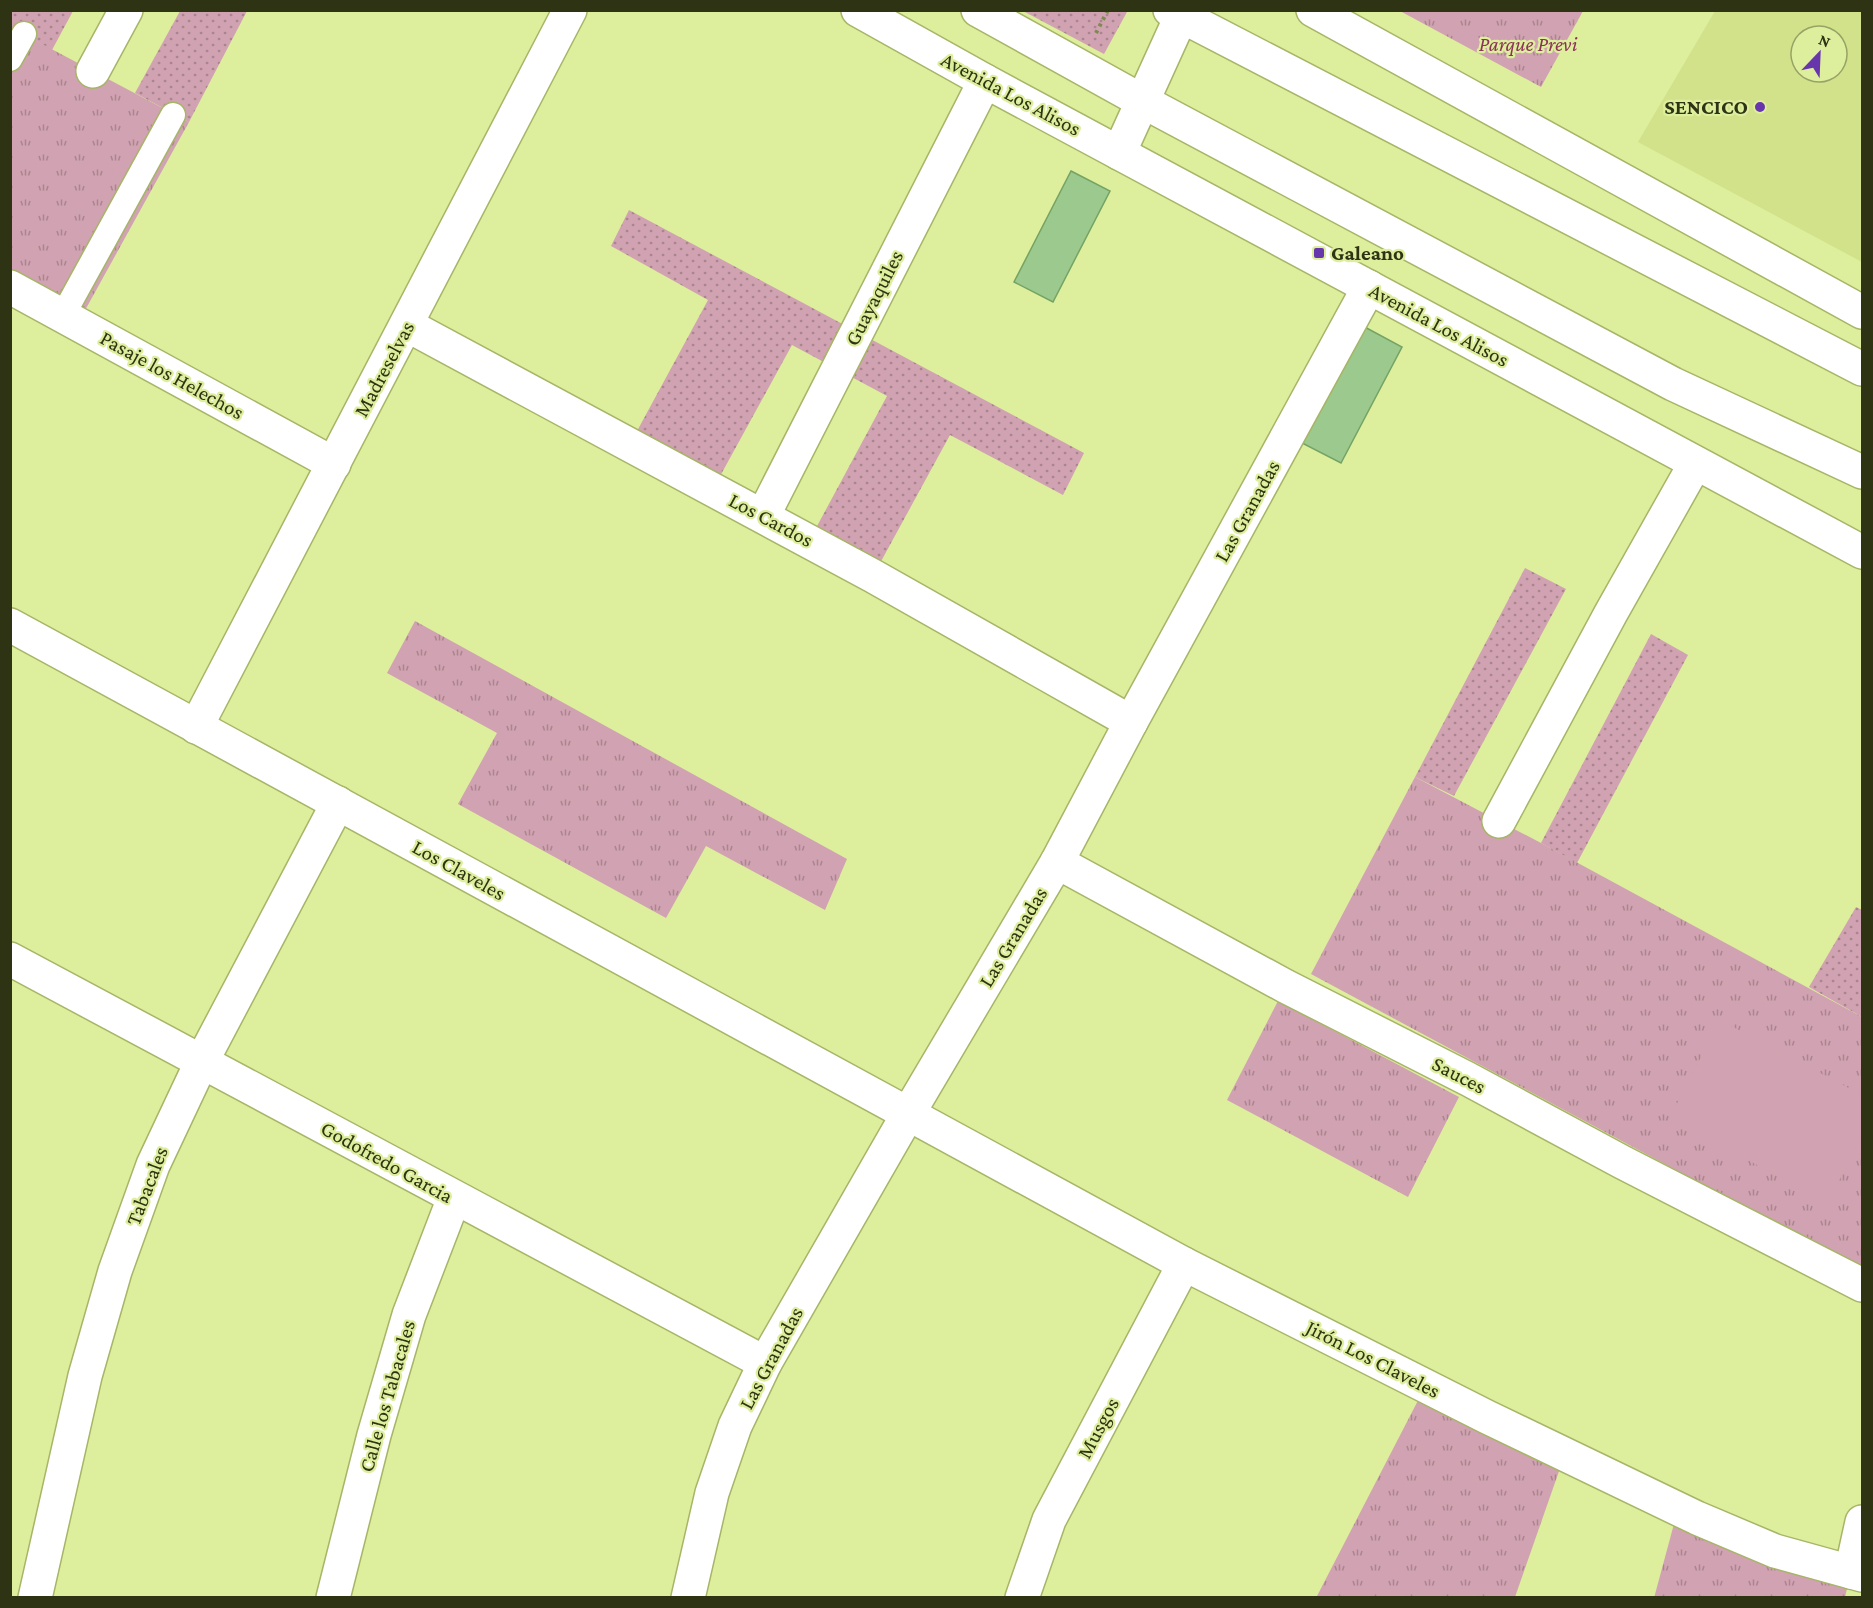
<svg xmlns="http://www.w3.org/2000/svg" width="1873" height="1608" font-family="'Crimson Pro',serif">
  <defs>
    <pattern id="grass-dots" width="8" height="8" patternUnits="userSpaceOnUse" patternTransform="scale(1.5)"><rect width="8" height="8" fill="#d1a2b1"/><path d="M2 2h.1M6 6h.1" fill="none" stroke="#aa858f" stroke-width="1.8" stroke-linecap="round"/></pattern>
    <pattern id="park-tufts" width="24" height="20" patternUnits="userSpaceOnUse" patternTransform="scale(1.5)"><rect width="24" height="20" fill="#d1a2b1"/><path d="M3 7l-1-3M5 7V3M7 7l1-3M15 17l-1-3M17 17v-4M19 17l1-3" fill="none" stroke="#aa858f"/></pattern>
  </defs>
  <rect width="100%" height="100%" fill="#ddee9d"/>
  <path fill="#d1e28a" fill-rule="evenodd" d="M 1715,11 L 1862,11 L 1862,262 L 1638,142 ZM 1801,36 L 1837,36 L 1837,72 L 1801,72 Z"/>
  <g fill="url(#grass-dots)">
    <polygon points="1125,10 1127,12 1104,54 1023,11"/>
    <polygon points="10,11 73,11 52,50 11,27"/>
    <polygon points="180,11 247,11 189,122 135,93"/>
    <polygon points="629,210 1084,453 1063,495 950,435 873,576 809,541 887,396 792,345 713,489 630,444 708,300 611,246"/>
    <polygon points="1525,568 1566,589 1454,796 1415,777"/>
    <polygon points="1651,634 1688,655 1577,863 1541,843"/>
    <polygon points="1856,907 1862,910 1862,1017 1809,987"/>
  </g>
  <g fill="url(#park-tufts)">
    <polygon points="1400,11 1583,10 1583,11 1541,87"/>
    <polygon points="10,27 189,122 78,323 11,287"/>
    <polygon points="415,621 847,859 825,910 706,846 666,918 458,804 497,733 387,673"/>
    <polygon points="1415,777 1541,843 1862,1017 1862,1270 1311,974"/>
    <polygon points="1278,1001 1459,1097 1408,1197 1227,1100"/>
    <polygon points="1426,1385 1565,1454 1515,1597 1316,1598"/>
    <polygon points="1678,1509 1851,1572 1845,1597 1654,1598"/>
  </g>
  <polygon fill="#d1a2b1" points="1720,1020 1862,1095 1862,1136 1828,1202 1669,1119"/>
  <g fill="#9cc98d" stroke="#74a363" stroke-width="1.5">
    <polygon points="1071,171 1110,191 1053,302 1014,282"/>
    <polygon points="1361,325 1402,347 1341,463 1300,442"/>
  </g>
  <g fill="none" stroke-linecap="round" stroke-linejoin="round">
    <defs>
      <g id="lane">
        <polyline points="10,59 24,34"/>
        <polyline points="63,315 173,115"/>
      </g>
      <g id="street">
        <polyline points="93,71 126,10"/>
        <polyline points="1119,153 1184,10"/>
        <polyline points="10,287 334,464"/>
        <polyline points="407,325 873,576 1131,722"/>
        <polyline points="763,516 985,81"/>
        <polyline points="10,625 1184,1264 1487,1417 1697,1518 1775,1551 1851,1572"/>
        <polyline points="196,727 570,10"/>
        <polyline points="1499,821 1611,613 1695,464"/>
        <polyline points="1057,862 1285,986 1468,1079 1622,1162 1862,1285"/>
        <polyline points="10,959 765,1363"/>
        <polyline points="1862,1522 1851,1572 1862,1575"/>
        <polyline points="35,1598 85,1376 115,1271 153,1165 202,1061 338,803"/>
        <polyline points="333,1598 374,1435 409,1315 454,1198"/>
        <polyline points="688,1598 712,1493 735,1426 765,1363 908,1114 1057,862 1131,722 1369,287"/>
        <polyline points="1022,1598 1049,1520 1184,1264"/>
      </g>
      <g id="secondary">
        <polyline points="858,10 985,81 1862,552"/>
        <polyline points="978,10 1142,101 1673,384 1862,472"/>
        <polyline points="1170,10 1862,369"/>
        <polyline points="1313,10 1862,312"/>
      </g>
    </defs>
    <use href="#lane" stroke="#a6b567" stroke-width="27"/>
    <use href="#street" stroke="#a6b567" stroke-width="36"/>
    <use href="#secondary" stroke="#a6b567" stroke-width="36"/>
    <g stroke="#7f8a53" stroke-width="4" stroke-dasharray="3 4.5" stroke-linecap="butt">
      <polyline points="1102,10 1103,10"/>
      <polyline points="1096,33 1108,10"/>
    </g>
    <use href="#lane" stroke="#fff" stroke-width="24"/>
    <use href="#street" stroke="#fff" stroke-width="33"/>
    <use href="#secondary" stroke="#fff" stroke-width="33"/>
  </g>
  <g fill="#6736ad" stroke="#ddee9d" stroke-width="2">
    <circle cx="1760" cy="107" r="6"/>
    <rect x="1313" y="247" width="12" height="12" rx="3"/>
  </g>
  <g text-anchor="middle" stroke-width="4.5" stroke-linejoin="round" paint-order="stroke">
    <g font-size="21" font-style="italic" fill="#8b3257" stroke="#ddee9d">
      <text x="1528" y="51">Parque Previ</text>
    </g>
    <g font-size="21" fill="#2e3313" stroke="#ddee9d">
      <text transform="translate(1011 94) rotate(28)" y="7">Avenida Los Alisos</text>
      <text transform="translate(874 298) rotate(-63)" y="7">Guayaquiles</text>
      <text transform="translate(1439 325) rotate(28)" y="7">Avenida Los Alisos</text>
      <text transform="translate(384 369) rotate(-62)" y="7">Madreselvas</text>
      <text transform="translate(172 375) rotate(29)" y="7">Pasaje los Helechos</text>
      <text transform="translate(1247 511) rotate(-61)" y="7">Las Granadas</text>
      <text transform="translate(771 520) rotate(28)" y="7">Los Cardos</text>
      <text transform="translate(459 870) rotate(29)" y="7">Los Claveles</text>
      <text transform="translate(1013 937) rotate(-59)" y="7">Las Granadas</text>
      <text transform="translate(1459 1075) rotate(27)" y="7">Sauces</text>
      <text transform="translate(387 1162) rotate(29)" y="7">Godofredo Garcia</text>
      <text transform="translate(147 1186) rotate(-69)" y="7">Tabacales</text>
      <text transform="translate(771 1358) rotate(-62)" y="7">Las Granadas</text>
      <text transform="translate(1373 1359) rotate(27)" y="7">Jirón Los Claveles</text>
      <text transform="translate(387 1396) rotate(-74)" y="7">Calle los Tabacales</text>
      <text transform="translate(1098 1428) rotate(-62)" y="7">Musgos</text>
    </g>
    <g font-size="21" font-weight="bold" fill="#2e3313" stroke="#ddee9d" text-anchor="end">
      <text x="1748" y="114">SENCICO</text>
      <text x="1331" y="260" text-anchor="start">Galeano</text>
    </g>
  </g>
  <rect width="1873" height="1608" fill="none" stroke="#2e3313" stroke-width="24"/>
  <g transform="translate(1819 54) rotate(23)"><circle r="28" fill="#ddee9d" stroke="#97a366" stroke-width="1.5"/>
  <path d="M0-4.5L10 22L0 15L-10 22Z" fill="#6736ad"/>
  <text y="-9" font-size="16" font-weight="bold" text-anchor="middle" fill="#2e3313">N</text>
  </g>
</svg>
